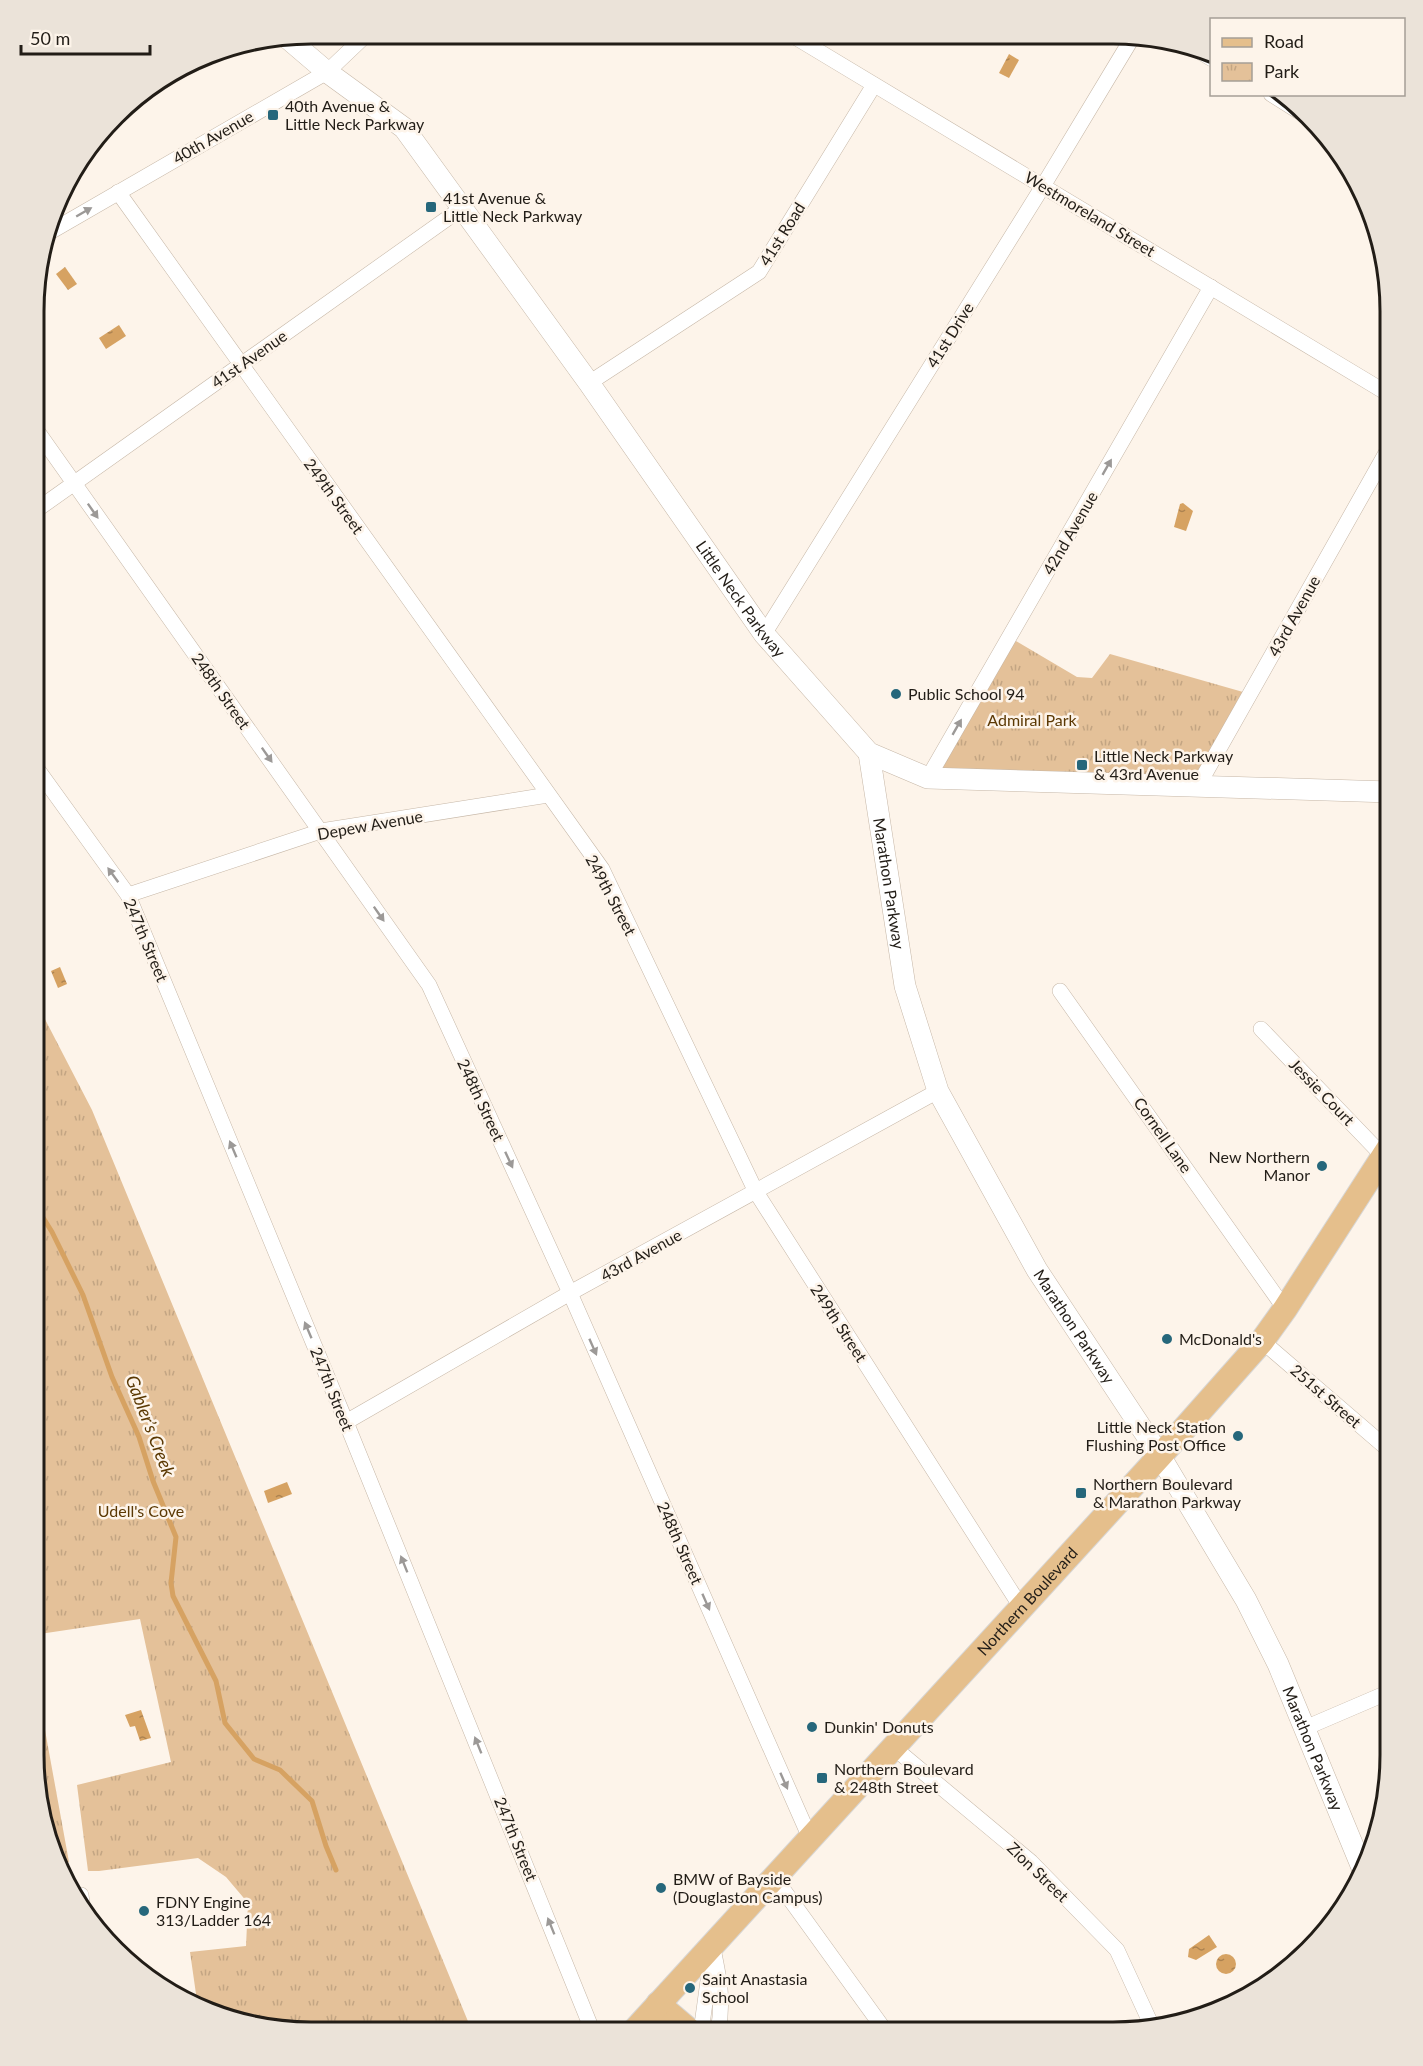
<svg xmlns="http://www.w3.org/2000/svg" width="1423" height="2066" font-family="Lato,sans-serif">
  <defs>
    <pattern id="park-tufts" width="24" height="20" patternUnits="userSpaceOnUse" patternTransform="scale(1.5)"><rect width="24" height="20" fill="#e4c199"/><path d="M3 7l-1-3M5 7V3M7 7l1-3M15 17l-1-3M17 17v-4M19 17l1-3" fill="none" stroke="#c3a583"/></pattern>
    <pattern id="water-ripples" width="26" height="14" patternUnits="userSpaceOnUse" patternTransform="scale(1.5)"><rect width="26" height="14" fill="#d6a262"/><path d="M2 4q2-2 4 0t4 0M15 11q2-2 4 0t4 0" fill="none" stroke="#ad8350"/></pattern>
  </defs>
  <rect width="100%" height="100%" fill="#fdf4ea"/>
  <g fill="url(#park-tufts)">
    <polygon points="1009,637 1077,677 1092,678 1110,654 1250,694 1198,786 928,778"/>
    <polygon points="34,998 92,1110 472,2031 275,2031 205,2012 198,2008 190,1952 246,1946 248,1903 226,1877 198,1858 99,1871 88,1871 77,1785 171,1762 140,1619 33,1635"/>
    <polygon points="33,1662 37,1686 69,1862 58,1864 33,1755"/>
  </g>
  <g fill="url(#water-ripples)">
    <polygon points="1009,54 1019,60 1009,78 999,73"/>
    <polygon points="65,267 77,284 68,290 56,274"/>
    <polygon points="119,325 126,336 106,349 99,338"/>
    <polygon points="1183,503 1193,511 1186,531 1174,527 1180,504"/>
    <polygon points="60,967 67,984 58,988 51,971"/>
    <polygon points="287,1482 292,1494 268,1503 264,1491"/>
    <polygon points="141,1710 151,1738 140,1741 135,1726 130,1727 125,1715"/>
    <polygon points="1209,1935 1217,1947 1196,1960 1188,1957 1189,1949"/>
    <circle cx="1226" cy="1964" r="10"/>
  </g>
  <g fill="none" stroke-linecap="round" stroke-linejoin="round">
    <polyline stroke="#d6a262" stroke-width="5" points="34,1203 52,1232 83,1295 112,1377 139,1437 153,1481 176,1537 171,1583 173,1596 216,1681 225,1723 254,1759 280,1770 312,1801 326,1846 336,1870"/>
    <defs>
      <g id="street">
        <polyline points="790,34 1390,395"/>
        <polyline points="1192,47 1212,59"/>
        <polyline points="1271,94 1298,111"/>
        <polyline points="118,192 602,869 756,1192 1021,1607"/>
        <polyline points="50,232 327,72 368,33"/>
        <polyline points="589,383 759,272 874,85"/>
        <polyline points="35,428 429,985 570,1293 810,1838"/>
        <polyline points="35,511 462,208"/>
        <polyline points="764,634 1043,186 1134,35"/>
        <polyline points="35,766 128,895 346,1422 593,2032"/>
        <polyline points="928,778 1211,287"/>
        <polyline points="1198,786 1390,446"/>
        <polyline points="128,895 321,831 548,795"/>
        <polyline points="1060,991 1285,1309"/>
        <polyline points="1261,1029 1383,1156"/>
        <polyline points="1262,1341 1390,1451"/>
        <polyline points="346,1422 570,1293 938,1091"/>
        <polyline points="1305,1728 1389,1692"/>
        <polyline points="893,1747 1031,1862 1117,1950 1151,2024"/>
        <polyline points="774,1877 886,2032"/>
        <polyline points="76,1896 81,1895 82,1903"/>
        <path d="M 712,1944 C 719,1977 724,1998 718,2032"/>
        <polyline points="701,2032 711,1959"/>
      </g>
      <g id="secondary">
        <path id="s1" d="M 286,37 L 327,72 L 404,128 L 589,383 L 764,634 L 869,753 L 928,778 L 1390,792"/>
        <path id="s2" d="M 869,753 L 905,986 L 938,1091 L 1037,1270 L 1160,1456 L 1246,1600 L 1278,1664 L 1363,1870"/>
      </g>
      <g id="primary">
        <polyline points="658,2004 691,2032"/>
        <path id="s3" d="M 633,2032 L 1160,1456 L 1262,1341 L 1285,1309 L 1390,1146"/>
      </g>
    </defs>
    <use href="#street" stroke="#c6b7a7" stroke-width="16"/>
    <use href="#secondary" stroke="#c6b7a7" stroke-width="22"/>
    <use href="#primary" stroke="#d7d6d5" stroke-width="26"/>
    <use href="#street" stroke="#fff" stroke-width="15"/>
    <use href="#secondary" stroke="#fff" stroke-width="21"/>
    <use href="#primary" stroke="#e5bf8c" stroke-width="24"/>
  </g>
  <defs><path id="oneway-solid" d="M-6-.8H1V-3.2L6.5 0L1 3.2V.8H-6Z" transform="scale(1.5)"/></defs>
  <g fill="#9c9997">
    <use href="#oneway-solid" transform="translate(84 212) rotate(-30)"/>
    <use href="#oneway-solid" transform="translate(1107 467) rotate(-60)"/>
    <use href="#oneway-solid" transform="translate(93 511) rotate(55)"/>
    <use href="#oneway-solid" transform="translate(957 727) rotate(-60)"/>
    <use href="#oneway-solid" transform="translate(267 755) rotate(55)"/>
    <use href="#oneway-solid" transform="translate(113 875) rotate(-126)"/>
    <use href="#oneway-solid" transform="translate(379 914) rotate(55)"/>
    <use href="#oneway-solid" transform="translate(233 1149) rotate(-113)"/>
    <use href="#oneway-solid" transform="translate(509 1160) rotate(65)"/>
    <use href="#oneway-solid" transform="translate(308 1330) rotate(-113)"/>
    <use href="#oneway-solid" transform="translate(593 1347) rotate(66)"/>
    <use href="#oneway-solid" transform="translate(404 1564) rotate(-112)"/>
    <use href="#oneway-solid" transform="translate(706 1602) rotate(66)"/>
    <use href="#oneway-solid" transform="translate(478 1745) rotate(-112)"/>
    <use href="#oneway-solid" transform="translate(784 1781) rotate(66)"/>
    <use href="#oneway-solid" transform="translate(551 1926) rotate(-112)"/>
  </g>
  <g fill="#26677b" stroke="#fdf4ea" stroke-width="2">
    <rect x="267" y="109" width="12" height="12" rx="3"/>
    <rect x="425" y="201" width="12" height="12" rx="3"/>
    <circle cx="896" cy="694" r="6"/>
    <rect x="1076" y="759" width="12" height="12" rx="3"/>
    <circle cx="1322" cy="1166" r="6"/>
    <circle cx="1167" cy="1339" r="6"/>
    <circle cx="1238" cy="1436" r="6"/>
    <rect x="1075" y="1487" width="12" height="12" rx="3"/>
    <circle cx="812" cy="1727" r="6"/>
    <rect x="816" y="1772" width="12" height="12" rx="3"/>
    <circle cx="661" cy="1888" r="6"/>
    <circle cx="144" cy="1911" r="6"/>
    <circle cx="690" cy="1988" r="6"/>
  </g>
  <g text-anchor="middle" stroke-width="5" stroke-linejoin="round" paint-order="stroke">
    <g font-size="16" fill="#221d17" stroke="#fdf4ea" text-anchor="start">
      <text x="285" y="112">40th Avenue &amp;<tspan x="285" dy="18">Little Neck Parkway</tspan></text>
      <text x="443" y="204">41st Avenue &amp;<tspan x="443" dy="18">Little Neck Parkway</tspan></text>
      <text x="908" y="700">Public School 94</text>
      <text x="1094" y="762">Little Neck Parkway<tspan x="1094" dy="18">&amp; 43rd Avenue</tspan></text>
      <text x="1310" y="1163" text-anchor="end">New Northern<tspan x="1310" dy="18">Manor</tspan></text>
      <text x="1179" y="1345">McDonald's</text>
      <text x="1226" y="1433" text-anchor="end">Little Neck Station<tspan x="1226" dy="18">Flushing Post Office</tspan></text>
      <text x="1093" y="1490">Northern Boulevard<tspan x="1093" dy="18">&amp; Marathon Parkway</tspan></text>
      <text x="824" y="1733">Dunkin' Donuts</text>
      <text x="834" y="1775">Northern Boulevard<tspan x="834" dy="18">&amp; 248th Street</tspan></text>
      <text x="673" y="1885">BMW of Bayside<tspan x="673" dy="18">(Douglaston Campus)</tspan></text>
      <text x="156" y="1908">FDNY Engine<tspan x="156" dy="18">313/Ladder 164</tspan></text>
      <text x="702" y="1985">Saint Anastasia<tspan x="702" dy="18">School</tspan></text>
    </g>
    <g font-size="16" fill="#221d17" stroke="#fdf4ea">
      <text transform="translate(213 137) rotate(-30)" y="6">40th Avenue</text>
      <text transform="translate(1090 214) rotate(31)" y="6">Westmoreland Street</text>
      <text transform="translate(782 234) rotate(-58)" y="6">41st Road</text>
      <text transform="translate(950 335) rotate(-58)" y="6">41st Drive</text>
      <text transform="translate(249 359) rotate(-35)" y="6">41st Avenue</text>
      <text transform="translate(334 496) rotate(54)" y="6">249th Street</text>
      <text transform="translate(1070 533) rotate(-60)" y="6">42nd Avenue</text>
      <text dy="6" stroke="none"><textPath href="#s1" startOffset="728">Little Neck Parkway</textPath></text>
      <text transform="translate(1294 616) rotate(-61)" y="6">43rd Avenue</text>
      <text transform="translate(221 691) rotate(55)" y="6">248th Street</text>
      <text transform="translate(370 825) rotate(-10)" y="6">Depew Avenue</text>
      <text dy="6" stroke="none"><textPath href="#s2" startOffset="132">Marathon Parkway</textPath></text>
      <text transform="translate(611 895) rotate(62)" y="6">249th Street</text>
      <text transform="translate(146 940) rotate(67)" y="6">247th Street</text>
      <text transform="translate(1322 1092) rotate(46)" y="6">Jessie Court</text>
      <text transform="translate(481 1100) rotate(65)" y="6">248th Street</text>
      <text transform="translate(1163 1135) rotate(55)" y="6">Cornell Lane</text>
      <text transform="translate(641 1255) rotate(-29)" y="6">43rd Avenue</text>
      <text transform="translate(839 1323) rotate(57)" y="6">249th Street</text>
      <text dy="6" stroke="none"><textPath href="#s2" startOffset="618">Marathon Parkway</textPath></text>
      <text transform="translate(332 1389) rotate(68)" y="6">247th Street</text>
      <text transform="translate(1326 1396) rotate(41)" y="6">251st Street</text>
      <text transform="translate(680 1543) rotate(66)" y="6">248th Street</text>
      <text dy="6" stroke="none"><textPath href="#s3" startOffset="584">Northern Boulevard</textPath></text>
      <text dy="6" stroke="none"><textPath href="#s2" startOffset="1104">Marathon Parkway</textPath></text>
      <text transform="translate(516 1839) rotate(68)" y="6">247th Street</text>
      <text transform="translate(1038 1872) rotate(44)" y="6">Zion Street</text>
    </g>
    <g font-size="16" fill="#5c3904" stroke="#fdf4ea">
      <text x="1032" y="726">Admiral Park</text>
      <text x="141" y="1517">Udell's Cove</text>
    </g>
    <g font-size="18" font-style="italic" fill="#5a3802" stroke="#fdf4ea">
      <text transform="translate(150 1426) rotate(69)" y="6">Gabler’s Creek</text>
    </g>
  </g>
  <path d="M0 0H1423V2066H0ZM311 44H1113A267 267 0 0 1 1380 311V1755A267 267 0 0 1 1113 2022H311A267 267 0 0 1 44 1755V311A267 267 0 0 1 311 44Z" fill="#ebe3d9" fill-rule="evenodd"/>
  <path fill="none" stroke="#221d17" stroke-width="3" d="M311 44H1113A267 267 0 0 1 1380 311V1755A267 267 0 0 1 1113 2022H311A267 267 0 0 1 44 1755V311A267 267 0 0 1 311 44Z"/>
  <rect x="1210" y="18" width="195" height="78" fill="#fdf4ea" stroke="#a59e96" stroke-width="1.5"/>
  <rect x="1222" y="38" width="30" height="9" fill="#e5bf8c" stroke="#a59e96" stroke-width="1.5"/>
  <text x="1264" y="48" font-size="18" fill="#221d17">Road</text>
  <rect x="1222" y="63" width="30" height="18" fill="url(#park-tufts)" stroke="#a59e96" stroke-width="1.5"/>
  <text x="1264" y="78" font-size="18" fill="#221d17">Park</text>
  <path d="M21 45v9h129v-9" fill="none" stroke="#221d17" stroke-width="3"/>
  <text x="30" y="45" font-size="18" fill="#221d17" stroke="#fdf4ea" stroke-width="4.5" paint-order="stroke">50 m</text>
</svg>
